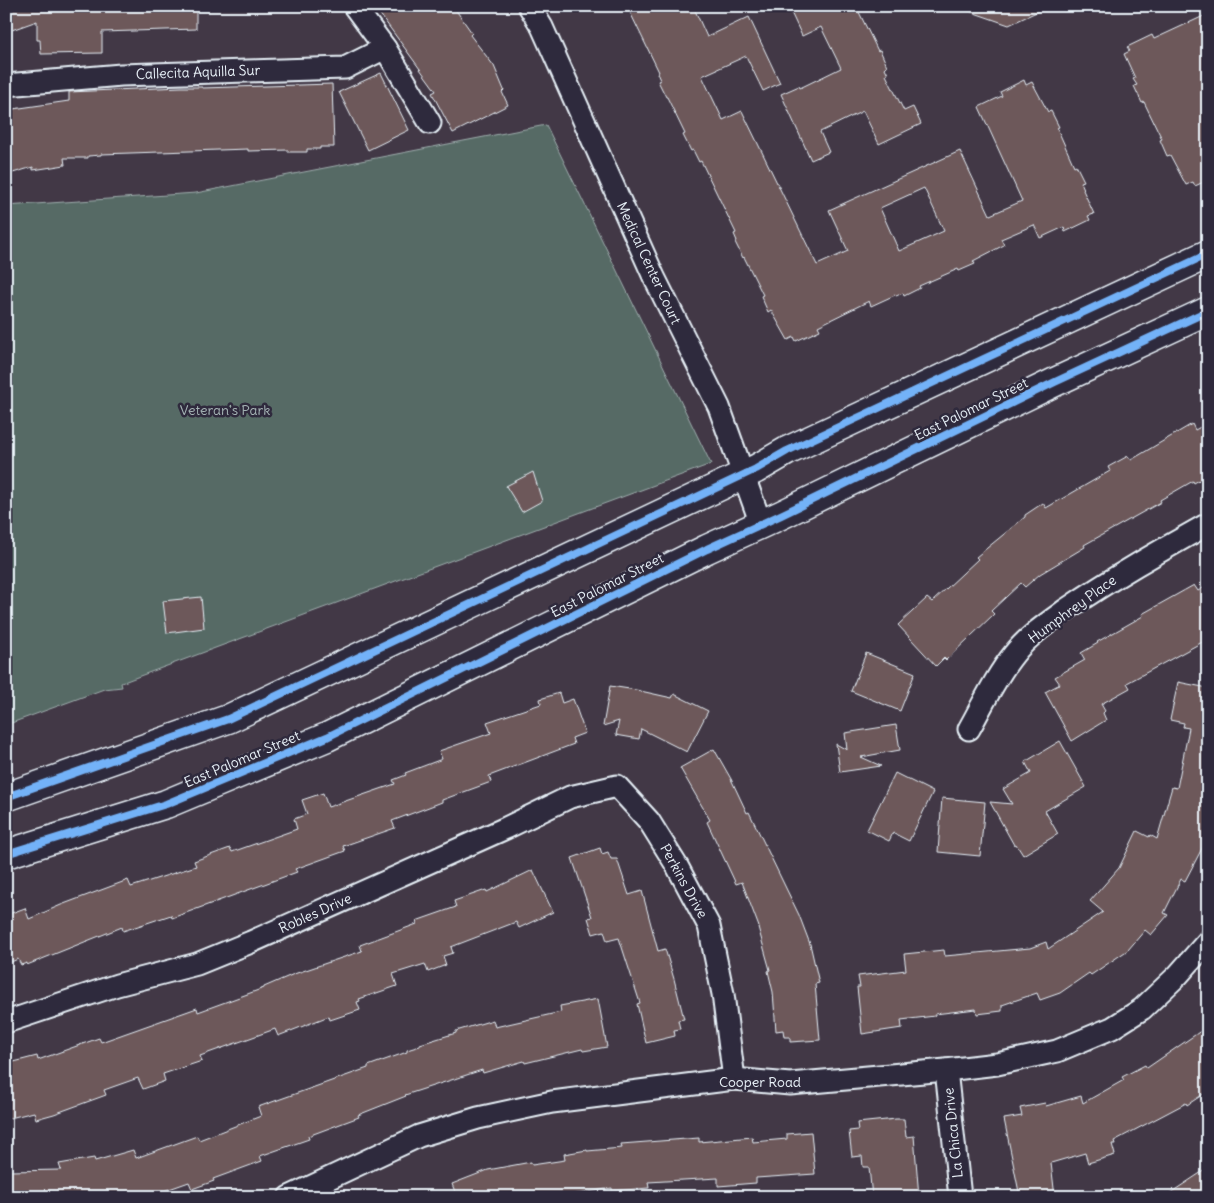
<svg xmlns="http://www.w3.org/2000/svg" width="1214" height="1203" font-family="Delius,sans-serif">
  <rect width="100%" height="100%" fill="#423846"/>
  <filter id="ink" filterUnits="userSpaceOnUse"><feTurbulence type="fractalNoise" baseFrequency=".02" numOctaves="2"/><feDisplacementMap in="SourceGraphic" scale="10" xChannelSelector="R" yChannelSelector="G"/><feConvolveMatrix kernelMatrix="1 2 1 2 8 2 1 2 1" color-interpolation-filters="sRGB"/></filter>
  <g filter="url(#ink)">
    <polygon fill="#566b65" stroke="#9faeae" points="546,125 711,464 121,683 122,687 104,689 6,725 6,206 196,193"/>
    <g fill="#6d585a" stroke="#e8f1f8" fill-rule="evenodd">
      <polygon points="101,6 196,6 196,29 102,32 102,53 41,54 40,40 37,40 37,21 6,32 6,8"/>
      <polygon points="374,6 453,6 472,33 470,35 494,66 504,90 502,92 508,105 453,133 432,93 436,91"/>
      <path d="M 627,6 L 693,6 L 707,37 L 749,17 L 780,83 L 763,91 L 746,56 L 702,76 L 723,120 L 742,111 L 817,265 L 848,251 L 829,210 L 960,151 L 990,215 L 1022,201 L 979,107 L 1002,96 L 1000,92 L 1024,80 L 1026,85 L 1032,82 L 1048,112 L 1051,111 L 1059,127 L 1057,128 L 1074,166 L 1076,165 L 1084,181 L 1081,182 L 1084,189 L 1083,190 L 1094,214 L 1088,216 L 1090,220 L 1065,232 L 1064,227 L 1040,238 L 1034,225 L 1001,239 L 1004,245 L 973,261 L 975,264 L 959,271 L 958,269 L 919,286 L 920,288 L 904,296 L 903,293 L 896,296 L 895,295 L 871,306 L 869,301 L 818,326 L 820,330 L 796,341 L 794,337 L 788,340 L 771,310 L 768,312 L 761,296 L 763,295 L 744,257 L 743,258 L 735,242 L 737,241 L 734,234 L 736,233 L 701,161 L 699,162 L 693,150 L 691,151 L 683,135 L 685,134 L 667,97 L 666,97 L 658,81 L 660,80 L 657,73 L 659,72 ZM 924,188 L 944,231 L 899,251 L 880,208 Z"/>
      <polygon points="788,6 856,6 878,51 880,50 887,66 885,68 888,74 886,75 904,111 913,107 921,124 879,144 863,111 820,132 829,152 811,160 781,94 799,86 800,88 841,68 821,27 802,36"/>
      <polygon points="964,6 1049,6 1009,25 963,9"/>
      <polygon points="1208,14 1208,180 1195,186 1193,182 1186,185 1170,155 1167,156 1160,140 1162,139 1144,102 1142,103 1134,86 1137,85 1133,79 1135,78 1124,54 1130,51 1127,47 1152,35 1154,39"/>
      <polygon points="381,73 409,130 368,150 339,92"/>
      <polygon points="332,84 334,147 320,147 320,149 307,149 307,152 288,152 288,150 248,151 248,149 101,154 101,155 88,156 88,158 64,158 65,165 33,170 33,167 6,175 6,110 69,101 69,92 181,87 202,87 202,88"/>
      <polygon points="1208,423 1208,475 1194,483 1193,481 1160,500 1161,502 1084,545 1085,547 1040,574 1025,587 1021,583 991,611 994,614 946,660 944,658 936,666 898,625 927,598 932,602 978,559 976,557 1025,517 1025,515 1043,503 1046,508 1110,471 1108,467 1128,456 1131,460 1192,424 1195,430"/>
      <polygon points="533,472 542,501 522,512 506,486"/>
      <polygon points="1194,585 1198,591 1208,585 1208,639 1127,683 1130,688 1101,704 1105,711 1103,713 1106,720 1072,741 1045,692 1060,684 1055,677 1085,660 1081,653 1098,643 1097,642 1143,616 1142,614"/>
      <polygon points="201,597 204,628 167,633 163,601"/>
      <polygon points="866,653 915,673 900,711 851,691"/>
      <polygon points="1178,682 1208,688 1208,837 1185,881 1181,879 1164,913 1168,915 1151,935 1145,930 1128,950 1091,975 1089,973 1060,993 1040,1000 1037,993 1002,1005 1002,1011 977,1014 976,1009 935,1014 935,1016 901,1020 902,1028 862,1034 857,987 860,987 858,976 906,970 904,954 944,950 945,956 1030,948 1046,942 1048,949 1103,912 1090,901 1119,868 1137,831 1149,837 1150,835 1157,839 1172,787 1177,788 1189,728 1183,727 1184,723 1170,720"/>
      <polygon points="610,686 636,690 672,698 674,694 708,711 687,752 641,729 639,739 616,735 619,721 603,726"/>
      <polygon points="559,693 562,703 573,699 585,733 572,738 574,744 489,776 491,782 442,800 442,802 392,821 395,828 343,846 345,851 295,869 297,872 172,918 171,915 123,931 122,927 27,965 27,963 21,965 18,959 6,964 6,915 25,908 29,919 61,905 128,880 131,887 196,866 194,861 230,848 232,852 297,829 294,819 307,814 302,800 323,793 328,807 395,784 393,780 406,775 405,773 442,759 439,751 491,733 487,722 541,704 540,699"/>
      <polygon points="896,725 900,750 861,757 881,766 840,772 836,744 847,750 845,733"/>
      <polygon points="1060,741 1086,787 1045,811 1058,834 1023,855 1016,844 1014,845 990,802 1012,804 1003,789 1031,773 1025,762"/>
      <polygon points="714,749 731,779 747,813 749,812 799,915 810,944 819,983 815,984 820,1040 790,1042 790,1037 784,1037 783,1030 776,1031 773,992 768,971 770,970 758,927 759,927 742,882 736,884 707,822 710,820 680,768"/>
      <polygon points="895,773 933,792 909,841 893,833 889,841 867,830"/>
      <polygon points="942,798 985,802 980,856 938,852"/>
      <polygon points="600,848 602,854 608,852 611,859 617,859 629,895 642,891 658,951 665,949 674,979 684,1019 678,1020 680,1029 674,1030 675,1036 646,1043 637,1004 640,1003 619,938 607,941 604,931 593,934 588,918 592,917 572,858"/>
      <polygon points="533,870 553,912 519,928 516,922 451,947 453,953 443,956 446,965 428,972 425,964 393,974 397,986 359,999 360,1001 357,1002 360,1010 330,1020 329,1016 278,1036 275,1029 200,1056 202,1061 163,1074 165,1081 143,1089 138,1078 104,1090 106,1095 54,1114 36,1119 34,1112 6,1119 6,1064 37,1056 38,1060 99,1038 101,1042 197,1008 198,1012 264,988 264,987 294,974 362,951 360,945 417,924 416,921 456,907 454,901 486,890 487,892"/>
      <polygon points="598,999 607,1047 583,1051 582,1049 525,1063 524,1061 483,1073 482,1070 405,1095 406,1096 358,1115 359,1117 308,1136 309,1139 260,1156 262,1161 213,1179 214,1181 192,1189 189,1182 158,1193 159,1197 10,1197 10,1171 61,1170 59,1164 94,1158 95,1161 133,1150 136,1158 197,1136 199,1140 261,1116 258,1107 368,1068 368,1066 407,1052 407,1050 420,1046 420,1044 456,1033 456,1031 493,1020 495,1027 561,1012 560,1006"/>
      <polygon points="1208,1026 1208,1091 1187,1105 1186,1103 1114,1141 1115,1144 1112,1144 1115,1155 1088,1163 1085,1153 1051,1163 1055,1197 1020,1197 1004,1119 1022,1116 1020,1108 1045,1103 1046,1106 1081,1096 1083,1103 1124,1080 1122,1077 1145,1065 1147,1068"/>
      <polygon points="896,1119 904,1119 906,1137 914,1136 919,1197 872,1197 869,1167 863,1167 862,1156 852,1157 849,1131 858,1130 857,1123"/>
      <polygon points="811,1132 815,1174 756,1178 756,1183 718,1186 718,1178 648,1182 649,1188 612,1191 612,1188 559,1197 457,1197 452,1184 488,1170 531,1162 532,1165 565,1160 564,1154 587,1150 587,1151 622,1148 621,1144 699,1138 699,1142 752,1137 753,1142 787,1139 787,1134"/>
      <polygon points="1208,1168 1208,1197 1164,1197"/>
    </g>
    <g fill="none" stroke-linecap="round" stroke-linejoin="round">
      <defs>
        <g id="minor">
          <polyline points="354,6 385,48 430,123"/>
          <polyline points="529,6 542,27 654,277 719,407 761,524"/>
          <polyline points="6,85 121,75 345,68 385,48"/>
          <path d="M 969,729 C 983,704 996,676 1014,654 C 1028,636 1049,622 1067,609 C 1112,578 1160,551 1208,524"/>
          <polyline points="6,1022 117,985 197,964 251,942 506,828 570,797 617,786 649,821 677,866 709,926 723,994 734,1079"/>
          <polyline points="946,1070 960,1197"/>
          <polyline points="289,1197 419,1136 478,1118 552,1102 734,1079 790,1084 946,1070 997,1064 1057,1051 1112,1028 1142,1009 1178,975 1208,941"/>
        </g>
        <g id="major">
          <polyline points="6,797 228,719 756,469 787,451 1208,254"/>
          <polyline points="6,854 166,804 327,737 707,549 781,515 1055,382 1208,311"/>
        </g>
      </defs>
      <use href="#minor" stroke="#e8f1f8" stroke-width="25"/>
      <use href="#major" stroke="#e8f1f8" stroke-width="31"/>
      <use href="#minor" stroke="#2f2a3d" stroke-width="21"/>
      <use href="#major" stroke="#2f2a3d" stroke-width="28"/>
      <defs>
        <g id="cycleway">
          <polyline points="6,797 228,719 756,469 787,451 1208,254"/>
          <polyline points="6,854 166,804 327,737 707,549 781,515 1055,382 1208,311"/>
        </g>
      </defs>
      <use href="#cycleway" stroke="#2f2a3d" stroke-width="11"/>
      <use href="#cycleway" stroke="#73b2f8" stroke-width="8"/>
    </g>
  </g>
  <g text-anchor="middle" stroke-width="5" stroke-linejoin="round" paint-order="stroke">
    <g font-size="14" fill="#e8f1f8" stroke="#2f2a3d">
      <text transform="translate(198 72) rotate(-2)" y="5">Callecita Aquilla Sur</text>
      <text transform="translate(649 263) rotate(65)" y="5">Medical Center Court</text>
      <text transform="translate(971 409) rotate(-26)" y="5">East Palomar Street</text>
      <text transform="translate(607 585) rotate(-27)" y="5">East Palomar Street</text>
      <text transform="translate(1072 609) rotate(-36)" y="5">Humphrey Place</text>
      <text transform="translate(242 759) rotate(-23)" y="5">East Palomar Street</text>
      <text transform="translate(684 881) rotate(61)" y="5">Perkins Drive</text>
      <text transform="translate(315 913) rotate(-24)" y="5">Robles Drive</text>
      <text x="760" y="1087">Cooper Road</text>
      <text transform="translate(953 1133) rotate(-96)" y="5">La Chica Drive</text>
    </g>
    <g font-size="14" fill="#a6b5b6" stroke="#2f2a3d">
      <text x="225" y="415">Veteran's Park</text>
    </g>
  </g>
  <rect width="1214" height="1203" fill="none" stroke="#2f2a3d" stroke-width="25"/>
  <rect x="12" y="12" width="1189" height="1178" fill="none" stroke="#e8f1f8" stroke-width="2" filter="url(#ink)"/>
</svg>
